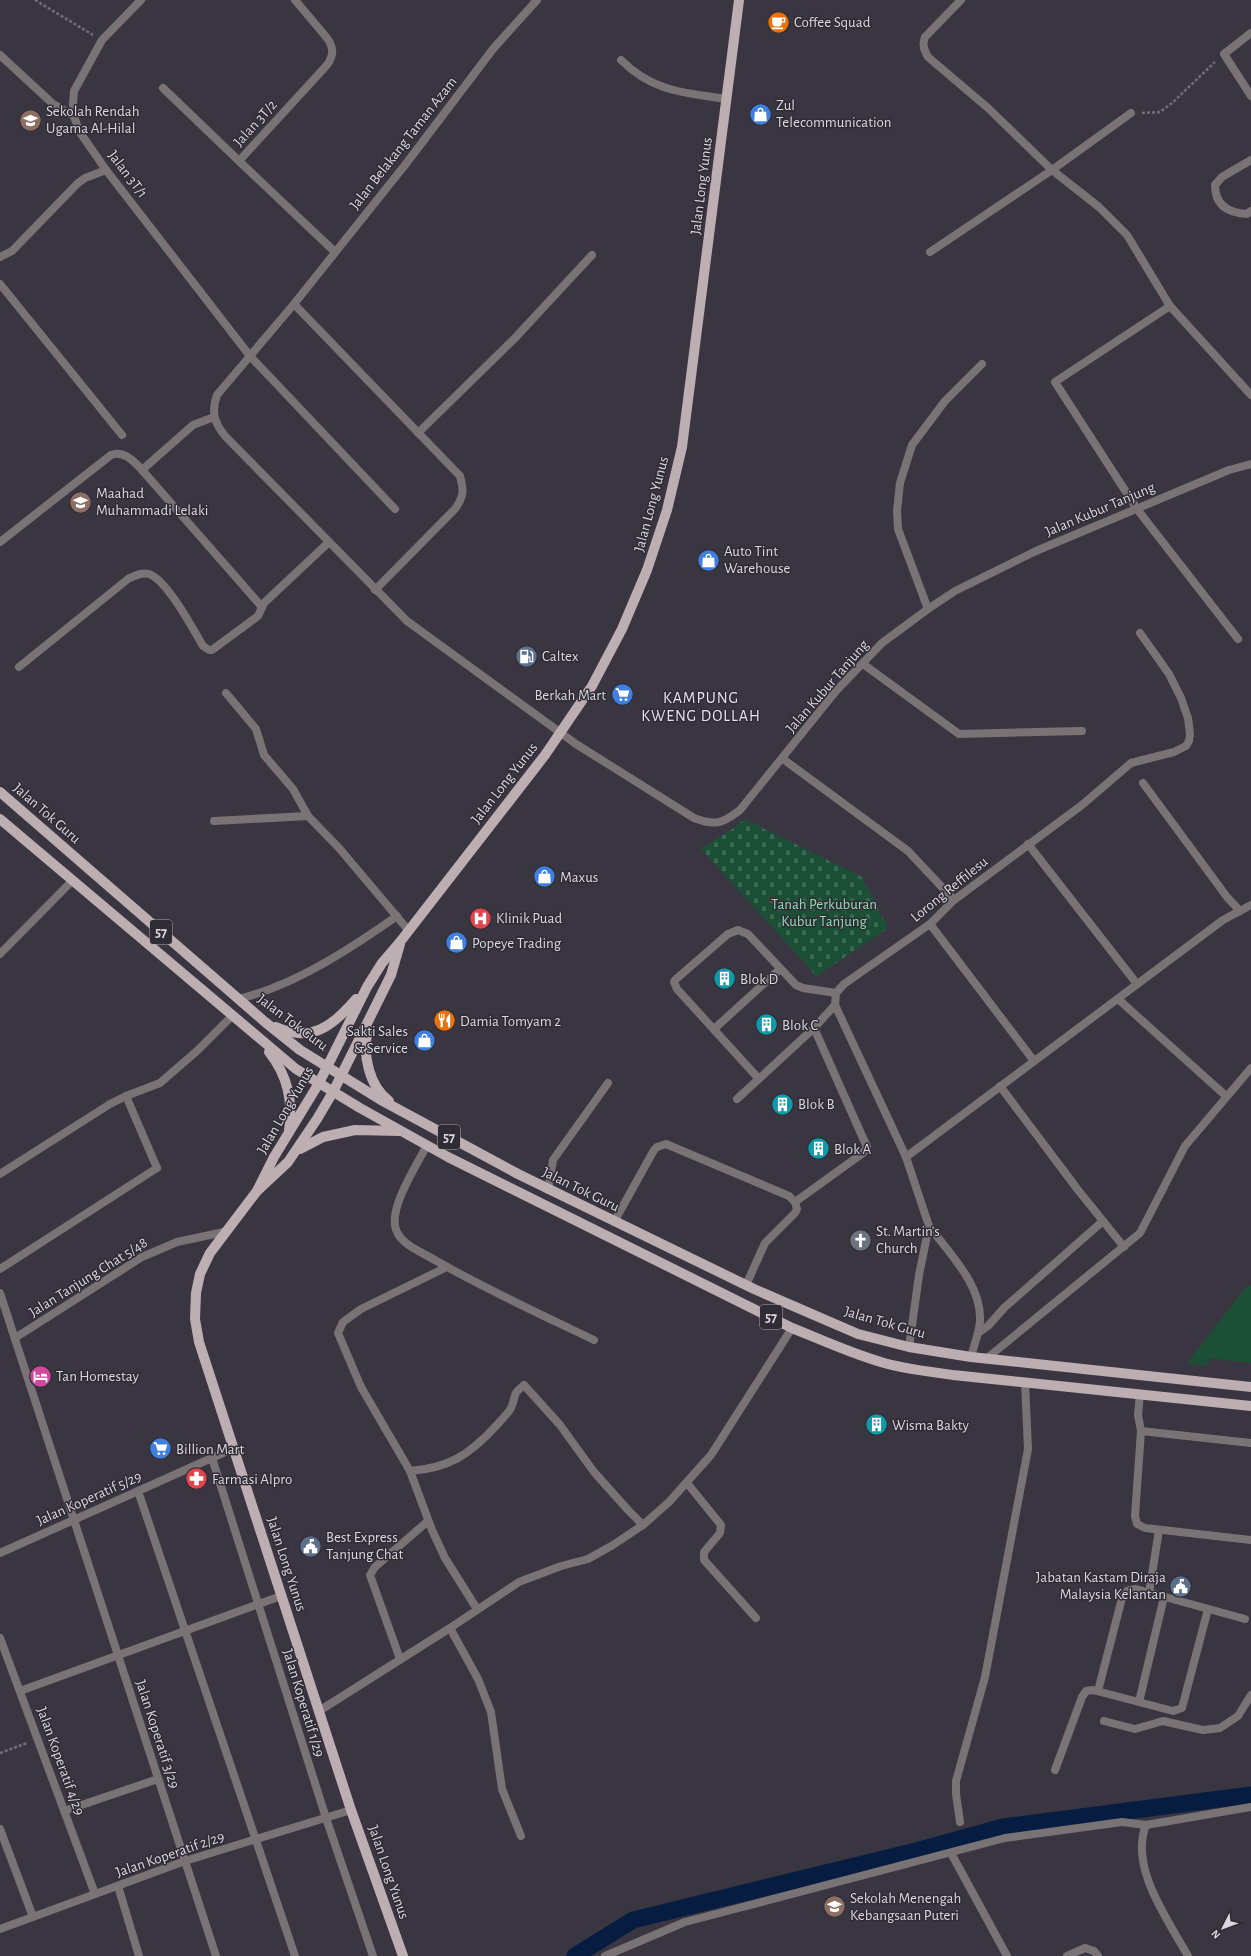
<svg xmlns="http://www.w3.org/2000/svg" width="1251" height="1956" font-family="'Alegreya Sans',sans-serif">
  <defs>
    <pattern id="cemetery-stones" width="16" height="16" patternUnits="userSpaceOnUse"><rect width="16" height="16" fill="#1b5037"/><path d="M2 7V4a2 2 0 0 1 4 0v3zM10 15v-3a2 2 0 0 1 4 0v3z" fill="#3c6854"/></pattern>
  </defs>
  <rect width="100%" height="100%" fill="#3a3641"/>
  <polygon fill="#1b5037" points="1251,1285 1251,1363 1211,1358 1206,1366 1187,1363 1246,1287"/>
  <polygon fill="url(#cemetery-stones)" points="744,819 862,877 888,928 815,977 813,972 701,849 734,828"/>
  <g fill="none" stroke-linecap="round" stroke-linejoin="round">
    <polyline stroke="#061d41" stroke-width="17" points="575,1956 633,1920 916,1851 1003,1827 1251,1795"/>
    <g stroke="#736f79" stroke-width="2.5" stroke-dasharray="3 2" stroke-linecap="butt">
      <polyline points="35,0 93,35"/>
      <polyline points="1142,113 1160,112 1172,103 1215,62"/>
      <polyline points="0,1753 27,1743"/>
    </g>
    <g stroke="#7a7375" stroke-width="8">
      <polyline points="0,55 53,104 74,116"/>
      <path d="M 621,60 C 653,92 685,93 727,99"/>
      <polyline points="250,356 395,509"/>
      <polyline points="142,470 262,607"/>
      <path d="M 0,542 L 111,455 C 123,450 134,461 142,470 L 193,425 L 214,417"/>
      <polyline points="863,664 959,734 1082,731"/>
      <polyline points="714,1029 780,969"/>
      <polyline points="759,1079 677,989 674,982 675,980 728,934 738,930 748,934 796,985 803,988 836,993"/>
      <polyline points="737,1099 814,1028 835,1005"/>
      <polyline points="548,1190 553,1160 608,1083"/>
      <polyline points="614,1222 654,1150 657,1147 666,1144 789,1196 795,1202"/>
      <polyline points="0,1269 157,1168"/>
      <polyline points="746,1285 765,1243 795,1213 797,1209 795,1202 863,1153 867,1147 814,1028"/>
      <polyline points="978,1333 988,1326 1004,1308 1103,1221"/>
      <polyline points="1140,1394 1138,1415 1141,1431 1251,1443"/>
      <polyline points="1141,1431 1135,1516 1137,1524 1145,1528 1251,1540"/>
      <polyline points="212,1458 326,1818 373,1956"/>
      <path d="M 410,1471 C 449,1468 469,1455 495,1427 C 500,1421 508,1414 511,1408 C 517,1394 511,1396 524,1385 L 560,1425 L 594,1472 L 628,1510 L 643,1525"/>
      <polyline points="687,1483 721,1525 720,1533 704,1552 704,1560 756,1618"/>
      <polyline points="138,1491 295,1956"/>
      <polyline points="1149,1593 1159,1530"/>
      <polyline points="400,1659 370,1575 375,1567 428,1521"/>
      <polyline points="1098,1691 1122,1598 1127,1591 1136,1589 1245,1619"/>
      <polyline points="1139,1702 1164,1597"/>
      <polyline points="1104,1721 1135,1729 1163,1721 1203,1730 1220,1728 1238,1716 1251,1695"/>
      <polyline points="1055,1770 1082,1697 1086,1691 1093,1690 1173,1711 1182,1708 1208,1609"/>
      <polyline points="0,1829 33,1917"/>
      <polyline points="118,1886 139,1956"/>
      <polyline points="1067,1956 1085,1948 1094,1951 1098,1956"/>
    </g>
    <g stroke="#7a7375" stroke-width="8">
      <polyline points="141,0 102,40 74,91 73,104 74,116 79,131 106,170 250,356"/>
      <path d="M 295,0 L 327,38 C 334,48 334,55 327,65 L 239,161 L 335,252"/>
      <path d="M 537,0 L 493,49 L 405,165 L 294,304 L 217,395 C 211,412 214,423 226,437 L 407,621 L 576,744 L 694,818 C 715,826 722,824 740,810 L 836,691 L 882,643 L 928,609 L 955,591 L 1036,551 L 1229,470 L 1251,464"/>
      <path d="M 961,0 L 925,37 C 922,45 924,50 928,57 L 988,108 L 1052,170 L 1099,207 L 1127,235 L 1170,306 L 1251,395"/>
      <polyline points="1251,33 1224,54 1251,96"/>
      <polyline points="163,88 239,161"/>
      <path d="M 1251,160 L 1222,177 L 1215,185 C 1215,205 1228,213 1247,214 L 1251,211"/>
      <polyline points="930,252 1052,170 1131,113"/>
      <polyline points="0,257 12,251 78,183 85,178 106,170"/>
      <polyline points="0,284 122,435"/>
      <path d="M 294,304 L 460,476 C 464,491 464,496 455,509 L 375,590"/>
      <polyline points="1170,306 1055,382 1137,509 1238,639"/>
      <polyline points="418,433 515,338 592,255"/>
      <polyline points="928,609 898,529 897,511 900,483 912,445 945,401 982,364"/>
      <path d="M 19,667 L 128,579 C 134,576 142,572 149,574 C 167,580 193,629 203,646 L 209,650 L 212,650 L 258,616 L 264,603 L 329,542"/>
      <polyline points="226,693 256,729 264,755 293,789 308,816 339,848 409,931"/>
      <polyline points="783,759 908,851 954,900"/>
      <polyline points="1143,783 1227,897 1240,911"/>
      <polyline points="214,821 308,816"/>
      <polyline points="1028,844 1137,984"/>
      <polyline points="930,924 1034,1061"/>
      <polyline points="0,954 73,880"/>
      <path d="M 238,999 C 294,986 350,949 397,916"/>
      <polyline points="1118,999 1226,1096"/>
      <polyline points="1000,1086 1078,1190 1124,1247"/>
      <polyline points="126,1096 160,1083 198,1050 232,1016"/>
      <path d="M 427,1145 C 417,1165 386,1211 397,1232 C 403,1245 421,1252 433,1259 C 485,1289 540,1314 594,1340"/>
      <polyline points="906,1157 1223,920 1251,905"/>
      <polyline points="0,1174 110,1104 126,1096 157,1168"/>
      <path d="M 929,1226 C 949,1253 982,1285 980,1321 C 979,1334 974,1345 971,1357"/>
      <polyline points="447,1267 361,1309 343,1322 338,1333 361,1387 410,1471 432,1530 445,1558 477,1609"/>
      <polyline points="0,1293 216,1956"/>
      <polyline points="15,1338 142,1257 177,1242 224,1232"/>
      <polyline points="909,1347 919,1275 929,1226 906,1157 835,1005 836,993 844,984 930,924 954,900 1082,805 1131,763 1174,752 1186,746 1189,741 1190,734 1188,718 1181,698 1169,674 1140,633"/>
      <polyline points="986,1359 1140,1233 1185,1146 1251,1068"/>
      <polyline points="0,1553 234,1448"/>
      <polyline points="450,1628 478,1679 491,1712 502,1789 521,1836"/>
      <polyline points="0,1638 95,1894"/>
      <polyline points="20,1691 281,1596"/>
      <polyline points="319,1711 450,1628 519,1582 561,1566 588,1559 613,1545 643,1525 669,1502 711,1455 792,1328"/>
      <polyline points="64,1811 158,1779"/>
      <polyline points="960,1822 956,1794 956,1781 985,1677 1028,1449 1025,1382"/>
      <path d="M 1146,1825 C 1129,1867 1168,1920 1188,1956"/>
      <polyline points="951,1853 1007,1956"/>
      <polyline points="0,1929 185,1861 351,1810"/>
      <polyline points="605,1956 685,1922 1005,1838 1122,1822 1146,1825 1251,1807"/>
    </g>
    <g stroke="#bcaeb1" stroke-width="10">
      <polyline points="0,792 265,1022 300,1050 381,1100 518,1174 754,1289 858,1334 909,1347 971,1357 1251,1387"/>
      <path d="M 0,819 L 296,1069 L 360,1108 L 448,1157 L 792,1328 C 822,1340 852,1354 884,1363 C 906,1369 930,1372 953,1375 L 1251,1406"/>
      <polyline points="400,944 391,975 333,1092 317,1119 288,1162 257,1191 210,1253 200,1274 196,1293 195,1319 199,1342 351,1810 403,1956"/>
      <path d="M 276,1027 C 312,1043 333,1026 356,999"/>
      <path d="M 368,1030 C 362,1054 369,1086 389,1101"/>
      <path d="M 269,1052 C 288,1076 293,1101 289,1131"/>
      <polyline points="300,1149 323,1137 355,1130 399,1131"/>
      <polyline points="257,1191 274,1157 319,1083 367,987 382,963 400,942 545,755 592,686 622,629 647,570 667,510 682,447 739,0"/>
    </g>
  </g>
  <defs>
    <symbol id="cafe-disc" viewBox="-11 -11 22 22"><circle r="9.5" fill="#e8710a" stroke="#2f2c36"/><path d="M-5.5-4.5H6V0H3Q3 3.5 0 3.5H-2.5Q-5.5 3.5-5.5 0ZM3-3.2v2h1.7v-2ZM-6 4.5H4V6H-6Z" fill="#fff"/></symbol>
    <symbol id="shop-disc" viewBox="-11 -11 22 22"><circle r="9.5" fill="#3f7fe0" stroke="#2f2c36"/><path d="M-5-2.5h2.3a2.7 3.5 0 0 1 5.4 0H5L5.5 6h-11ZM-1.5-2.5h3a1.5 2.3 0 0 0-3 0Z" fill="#fff"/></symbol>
    <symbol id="school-disc" viewBox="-11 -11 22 22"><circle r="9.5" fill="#8d6e63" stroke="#2f2c36"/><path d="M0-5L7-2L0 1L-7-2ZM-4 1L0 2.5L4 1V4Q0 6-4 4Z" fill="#fff"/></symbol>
    <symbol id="fuel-disc" viewBox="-11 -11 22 22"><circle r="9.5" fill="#5c6f8a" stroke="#2f2c36"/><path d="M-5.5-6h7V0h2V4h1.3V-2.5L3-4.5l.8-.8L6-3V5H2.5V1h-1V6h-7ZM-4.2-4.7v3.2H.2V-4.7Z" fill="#fff"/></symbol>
    <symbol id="supermarket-disc" viewBox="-11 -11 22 22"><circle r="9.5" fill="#3f7fe0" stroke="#2f2c36"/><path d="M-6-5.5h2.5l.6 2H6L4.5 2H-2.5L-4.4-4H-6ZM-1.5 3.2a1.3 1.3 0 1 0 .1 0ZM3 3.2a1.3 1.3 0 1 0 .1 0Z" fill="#fff"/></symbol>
    <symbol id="hospital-disc" viewBox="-11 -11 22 22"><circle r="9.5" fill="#e0444e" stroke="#2f2c36"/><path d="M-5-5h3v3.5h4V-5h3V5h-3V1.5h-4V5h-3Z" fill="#fff"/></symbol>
    <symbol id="building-disc" viewBox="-11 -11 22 22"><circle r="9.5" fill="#0f9aa8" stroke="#2f2c36"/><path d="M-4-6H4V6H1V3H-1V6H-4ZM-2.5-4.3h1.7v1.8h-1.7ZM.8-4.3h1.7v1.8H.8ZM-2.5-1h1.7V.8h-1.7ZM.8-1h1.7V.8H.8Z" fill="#fff"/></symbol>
    <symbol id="restaurant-disc" viewBox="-11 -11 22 22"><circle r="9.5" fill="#e8710a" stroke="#2f2c36"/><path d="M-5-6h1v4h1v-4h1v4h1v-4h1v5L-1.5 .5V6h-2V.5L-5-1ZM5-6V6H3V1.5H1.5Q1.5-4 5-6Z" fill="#fff"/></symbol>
    <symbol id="church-disc" viewBox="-11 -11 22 22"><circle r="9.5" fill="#6b7280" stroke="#2f2c36"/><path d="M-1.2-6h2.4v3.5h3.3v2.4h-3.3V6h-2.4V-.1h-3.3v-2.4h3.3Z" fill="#fff"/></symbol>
    <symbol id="hotel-disc" viewBox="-11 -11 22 22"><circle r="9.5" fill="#d1479c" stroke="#2f2c36"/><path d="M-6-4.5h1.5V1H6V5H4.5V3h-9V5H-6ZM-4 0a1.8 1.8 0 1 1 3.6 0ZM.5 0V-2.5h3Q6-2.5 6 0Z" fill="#fff"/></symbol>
    <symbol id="pharmacy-disc" viewBox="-11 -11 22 22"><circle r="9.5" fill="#e0444e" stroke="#2f2c36"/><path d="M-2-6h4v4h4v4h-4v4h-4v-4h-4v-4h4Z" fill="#fff"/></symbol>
    <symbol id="civic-disc" viewBox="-11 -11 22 22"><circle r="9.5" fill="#5c6f8a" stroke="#2f2c36"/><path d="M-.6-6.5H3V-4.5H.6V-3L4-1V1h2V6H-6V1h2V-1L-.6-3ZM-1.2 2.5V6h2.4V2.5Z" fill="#fff"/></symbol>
  </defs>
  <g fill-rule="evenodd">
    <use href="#cafe-disc" x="766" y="10" width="25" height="25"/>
    <use href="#shop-disc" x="748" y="102" width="25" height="25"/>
    <use href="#school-disc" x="18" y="108" width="25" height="25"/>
    <use href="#school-disc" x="68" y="490" width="25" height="25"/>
    <use href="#shop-disc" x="696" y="548" width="25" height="25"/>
    <use href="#fuel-disc" x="514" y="644" width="25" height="25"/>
    <use href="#supermarket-disc" x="610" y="682" width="25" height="25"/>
    <use href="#shop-disc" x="532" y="864" width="25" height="25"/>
    <use href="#hospital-disc" x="468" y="906" width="25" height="25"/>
    <use href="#shop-disc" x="444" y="930" width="25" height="25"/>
    <use href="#building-disc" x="712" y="966" width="25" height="25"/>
    <use href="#restaurant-disc" x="432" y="1008" width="25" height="25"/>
    <use href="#building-disc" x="754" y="1012" width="25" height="25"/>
    <use href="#shop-disc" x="412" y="1028" width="25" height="25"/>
    <use href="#building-disc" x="770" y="1092" width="25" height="25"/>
    <use href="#building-disc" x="806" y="1136" width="25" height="25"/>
    <use href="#church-disc" x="848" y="1228" width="25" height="25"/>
    <use href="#hotel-disc" x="28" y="1364" width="25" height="25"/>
    <use href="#building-disc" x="864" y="1412" width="25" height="25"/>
    <use href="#supermarket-disc" x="148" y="1436" width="25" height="25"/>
    <use href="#pharmacy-disc" x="184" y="1466" width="25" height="25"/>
    <use href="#civic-disc" x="298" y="1534" width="25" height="25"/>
    <use href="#civic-disc" x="1168" y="1574" width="25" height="25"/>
    <use href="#school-disc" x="822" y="1894" width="25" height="25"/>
  </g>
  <g text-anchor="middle" stroke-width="3" stroke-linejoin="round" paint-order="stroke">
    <g fill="#2f2c36" stroke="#a7a4ac" stroke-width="1">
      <rect x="150" y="920" width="22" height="24" rx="3"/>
      <rect x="438" y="1125" width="22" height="24" rx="3"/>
      <rect x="760" y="1305" width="22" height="24" rx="3"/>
    </g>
    <g font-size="14" font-weight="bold" fill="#dad7de">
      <text x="161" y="937">57</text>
      <text x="449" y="1142">57</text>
      <text x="771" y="1322">57</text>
    </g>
    <g font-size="15" fill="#dad7de" stroke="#2f2c36" text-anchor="start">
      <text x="794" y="27">Coffee Squad</text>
      <text x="776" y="110">Zul<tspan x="776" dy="17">Telecommunication</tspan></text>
      <text x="46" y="116">Sekolah Rendah<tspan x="46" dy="17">Ugama Al-Hilal</tspan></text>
      <text x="96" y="498">Maahad<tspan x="96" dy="17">Muhammadi Lelaki</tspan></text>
      <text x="724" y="556">Auto Tint<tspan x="724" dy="17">Warehouse</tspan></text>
      <text x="542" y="661">Caltex</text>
      <text x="606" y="700" text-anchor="end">Berkah Mart</text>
      <text x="560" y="882">Maxus</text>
      <text x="496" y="923">Klinik Puad</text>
      <text x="472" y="948">Popeye Trading</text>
      <text x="740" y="984">Blok D</text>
      <text x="460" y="1026">Damia Tomyam 2</text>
      <text x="782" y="1030">Blok C</text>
      <text x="408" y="1036" text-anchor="end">Sakti Sales<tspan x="408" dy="17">&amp; Service</tspan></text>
      <text x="798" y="1109">Blok B</text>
      <text x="834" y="1154">Blok A</text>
      <text x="876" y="1236">St. Martin's<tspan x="876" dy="17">Church</tspan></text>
      <text x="56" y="1381">Tan Homestay</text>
      <text x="892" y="1430">Wisma Bakty</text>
      <text x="176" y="1454">Billion Mart</text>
      <text x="212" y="1484">Farmasi Alpro</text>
      <text x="326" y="1542">Best Express<tspan x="326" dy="17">Tanjung Chat</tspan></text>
      <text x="1166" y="1582" text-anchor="end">Jabatan Kastam Diraja<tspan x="1166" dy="17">Malaysia Kelantan</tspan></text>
      <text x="850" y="1903">Sekolah Menengah<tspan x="850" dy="17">Kebangsaan Puteri</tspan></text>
    </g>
    <g font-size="15" fill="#dad7de" stroke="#2f2c36">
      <text transform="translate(255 123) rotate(-48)" y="5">Jalan 3T/2</text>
      <text transform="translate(403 143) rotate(-52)" y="5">Jalan Belakang Taman Azam</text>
      <text transform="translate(128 174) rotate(53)" y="5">Jalan 3T/1</text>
      <text transform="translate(701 186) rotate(-83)" y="5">Jalan Long Yunus</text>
      <text transform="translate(651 504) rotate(-75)" y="5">Jalan Long Yunus</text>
      <text transform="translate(1100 509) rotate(-23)" y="5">Jalan Kubur Tanjung</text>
      <text transform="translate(827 686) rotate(-49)" y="5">Jalan Kubur Tanjung</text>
      <text transform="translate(504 783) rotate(-52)" y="5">Jalan Long Yunus</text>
      <text transform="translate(47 813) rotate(41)" y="5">Jalan Tok Guru</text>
      <text transform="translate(949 889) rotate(-39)" y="5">Lorong Reffilesu</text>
      <text transform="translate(293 1022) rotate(37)" y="5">Jalan Tok Guru</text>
      <text transform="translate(285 1110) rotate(-60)" y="5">Jalan Long Yunus</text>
      <text transform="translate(581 1189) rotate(26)" y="5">Jalan Tok Guru</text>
      <text transform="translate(88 1277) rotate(-32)" y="5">Jalan Tanjung Chat 5/48</text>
      <text transform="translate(885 1322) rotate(16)" y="5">Jalan Tok Guru</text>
      <text transform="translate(89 1498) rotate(-24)" y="5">Jalan Koperatif 5/29</text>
      <text transform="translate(287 1564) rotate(72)" y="5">Jalan Long Yunus</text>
      <text transform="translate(304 1703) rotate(73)" y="5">Jalan Koperatif 1/29</text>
      <text transform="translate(158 1734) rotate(72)" y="5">Jalan Koperatif 3/29</text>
      <text transform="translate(61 1761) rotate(70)" y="5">Jalan Koperatif 4/29</text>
      <text transform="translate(170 1854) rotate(-19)" y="5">Jalan Koperatif 2/29</text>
      <text transform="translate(389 1872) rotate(71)" y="5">Jalan Long Yunus</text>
    </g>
    <g font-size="15" fill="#8adfb1" stroke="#2f2c36">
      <text x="824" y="909">Tanah Perkuburan<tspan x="824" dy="17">Kubur Tanjung</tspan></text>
    </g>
    <g font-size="16" letter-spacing="1" fill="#e7e2f0" stroke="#2f2c36">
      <text x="701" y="703">KAMPUNG<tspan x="701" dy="18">KWENG DOLLAH</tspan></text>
    </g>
  </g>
  <g transform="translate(1223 1928) rotate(228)" stroke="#2f2c36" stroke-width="3" paint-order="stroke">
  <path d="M0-3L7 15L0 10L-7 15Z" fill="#dad7de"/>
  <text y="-6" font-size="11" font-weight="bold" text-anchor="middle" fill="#dad7de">N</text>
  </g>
</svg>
